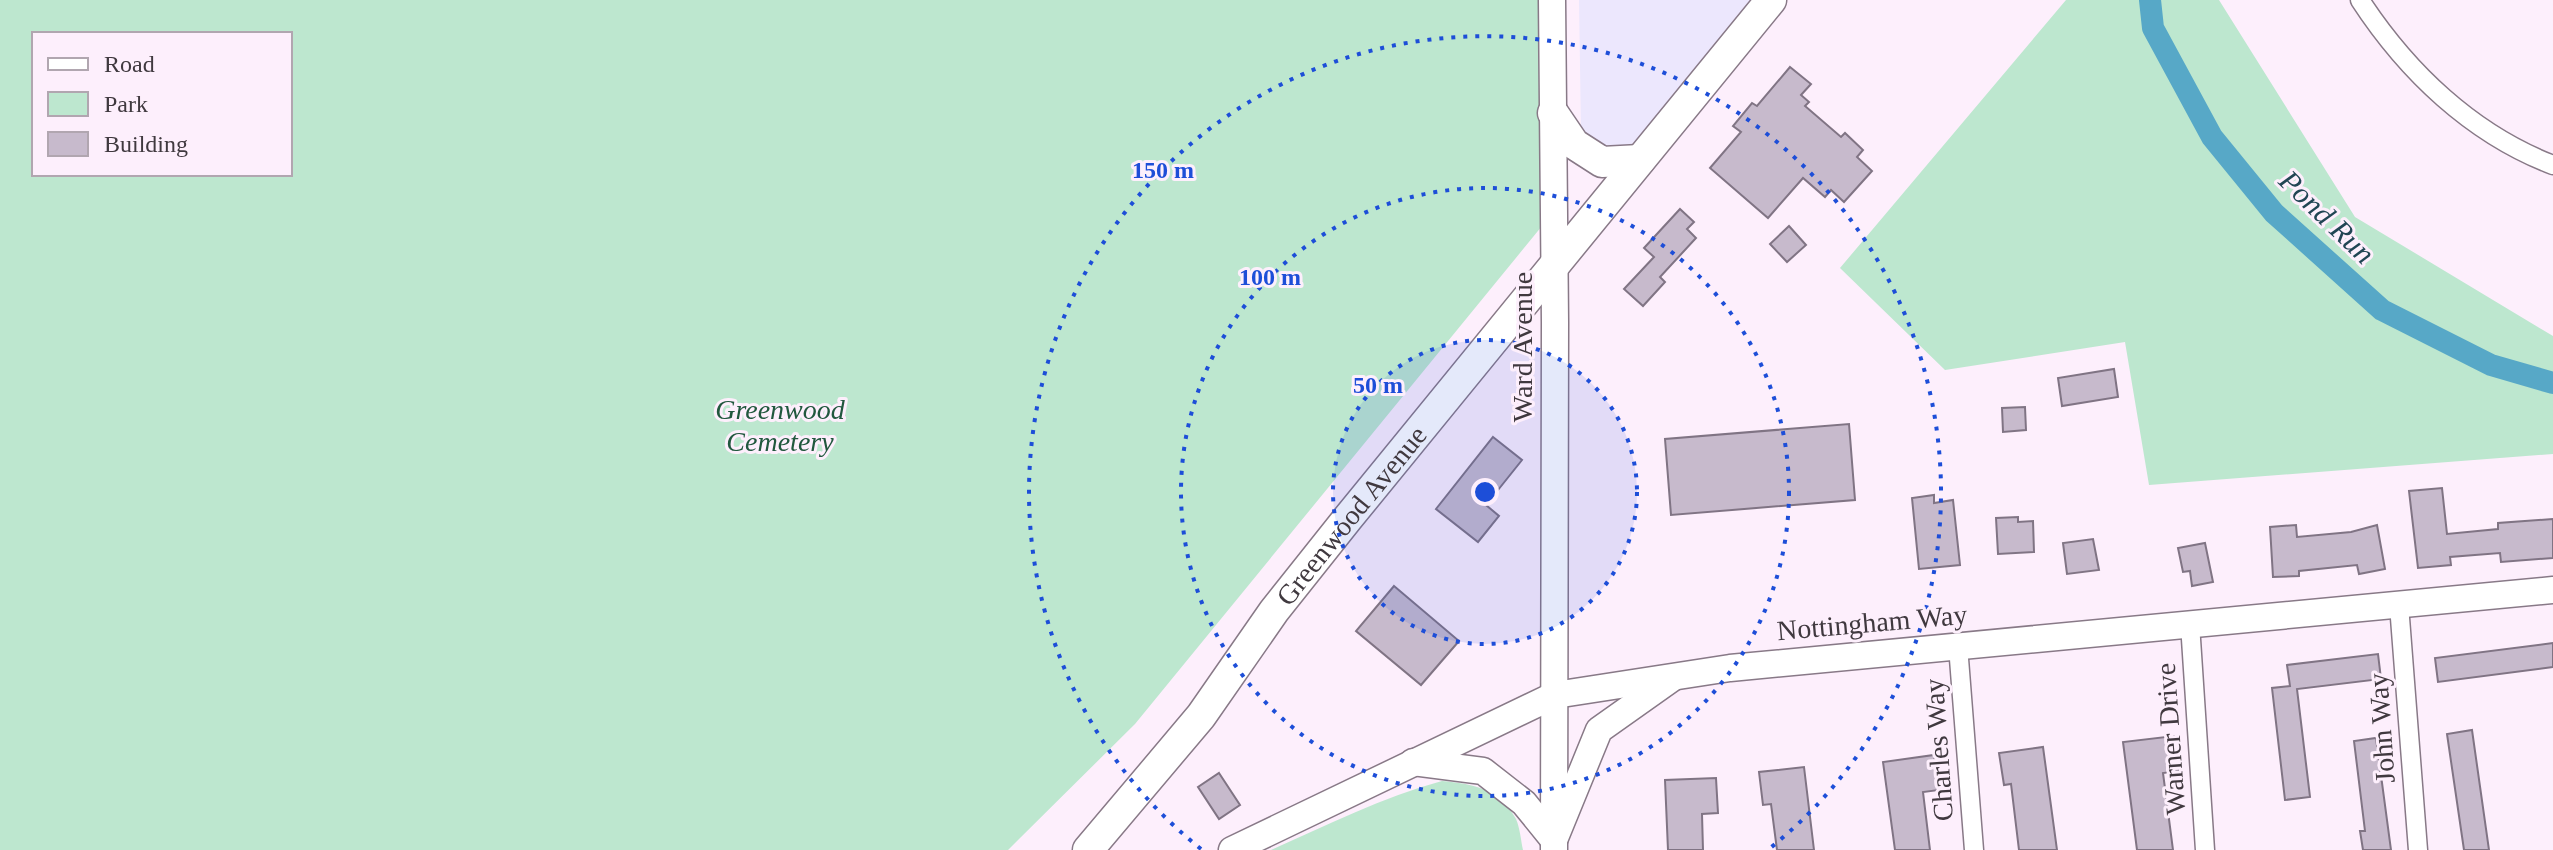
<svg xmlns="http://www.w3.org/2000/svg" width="2553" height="850" font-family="Georgia,serif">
  <rect width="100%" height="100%" fill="#fdeffc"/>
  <polygon fill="#ece7fd" points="1579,0 1755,0 1643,136 1618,154 1581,131"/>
  <g fill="#bde7cf" fill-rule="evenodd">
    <path d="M 0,0 L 1560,0 L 1560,204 L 1135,724 L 1008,850 L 0,850 ZM 34,34 L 290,34 L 290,174 L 34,174 Z"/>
    <polygon points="2066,0 2219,0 2355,217 2553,336 2553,454 2149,485 2125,342 1945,370 1840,268"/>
    <path d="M 1442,781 C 1473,784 1499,788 1516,819 C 1520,828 1521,841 1523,850 L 1271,850 C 1327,825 1383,797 1442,781 Z"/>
  </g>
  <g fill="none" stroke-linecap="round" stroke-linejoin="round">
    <polyline stroke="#57a8c7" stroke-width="22" points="2150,0 2153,28 2212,137 2274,213 2382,310 2491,365 2553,383"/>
  </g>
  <g fill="#c7bacc" stroke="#807484" stroke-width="2">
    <polygon points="1790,67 1811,84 1801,95 1809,102 1805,106 1841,137 1845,133 1863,150 1857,157 1872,171 1844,202 1831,190 1825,197 1803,178 1768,218 1710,168 1741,132 1733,126 1752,103 1757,106"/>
    <polygon points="1680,209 1694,222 1687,229 1696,238 1660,277 1665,282 1643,306 1624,289 1654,257 1644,248"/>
    <polygon points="1789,226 1806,245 1787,262 1770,244"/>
    <polygon points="2114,369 2118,397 2062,406 2058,378"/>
    <polygon points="2025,407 2026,430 2003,432 2002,408"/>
    <polygon points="1849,424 1855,500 1671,515 1665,439"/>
    <polygon points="1493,437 1522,460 1486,505 1499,516 1478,542 1436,509"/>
    <polygon points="2442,488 2447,534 2498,529 2498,523 2553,519 2553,558 2501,562 2500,553 2450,557 2451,565 2418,568 2409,491"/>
    <polygon points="1934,495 1934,503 1953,500 1960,565 1919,569 1912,498"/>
    <polygon points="2018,517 2018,522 2033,521 2034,552 1998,554 1996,518"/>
    <polygon points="2296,525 2297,537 2351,532 2377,525 2385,569 2359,574 2357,565 2299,571 2299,576 2273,577 2270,527"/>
    <polygon points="2093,539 2099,570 2067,574 2063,543"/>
    <polygon points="2205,543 2213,582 2192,586 2190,571 2183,572 2178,548"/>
    <polygon points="1394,586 1459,641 1421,685 1356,631"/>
    <polygon points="2553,643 2553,667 2438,682 2435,658"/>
    <polygon points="2378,654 2381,679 2297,689 2310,797 2285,800 2272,688 2290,686 2287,665"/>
    <polygon points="2472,730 2489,850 2464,850 2447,734"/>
    <polygon points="2174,736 2179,771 2163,773 2173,850 2137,850 2123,742"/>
    <polygon points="2376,738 2391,850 2363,850 2360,831 2365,831 2354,741"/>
    <polygon points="2043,747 2057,850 2019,850 2011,784 2004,785 1999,753"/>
    <polygon points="1934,755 1939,790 1923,792 1930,850 1895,850 1883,762"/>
    <polygon points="1804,767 1814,850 1777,850 1771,804 1763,805 1759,772"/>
    <polygon points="1219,773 1240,805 1219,819 1198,787"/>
    <polygon points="1716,778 1718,813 1702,814 1703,850 1668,850 1665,780"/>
  </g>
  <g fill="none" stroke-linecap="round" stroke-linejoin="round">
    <defs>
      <g id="street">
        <path d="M 2360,0 C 2407,72 2472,134 2553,165"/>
        <polyline points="2399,605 2418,850"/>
        <polyline points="2190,624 2205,850"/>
        <polyline points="1958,646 1974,850"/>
      </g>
      <g id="secondary">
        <polyline points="1552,0 1555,322 1554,850"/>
        <polyline points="1413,762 1483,771 1524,803 1554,840 1599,730 1671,679"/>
        <polyline points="1232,850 1555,695 1730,668 2553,590"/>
      </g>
      <g id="primary">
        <polyline points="1553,113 1574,144 1602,162 1640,160"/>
        <path id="s1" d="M 1088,850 L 1201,716 L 1274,611 L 1348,518 L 1771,0"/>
      </g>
    </defs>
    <use href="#street" stroke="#887987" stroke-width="21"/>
    <use href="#secondary" stroke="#887987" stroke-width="29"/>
    <use href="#primary" stroke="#887987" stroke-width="33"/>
    <use href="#street" stroke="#fff" stroke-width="18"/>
    <use href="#secondary" stroke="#fff" stroke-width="26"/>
    <use href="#primary" stroke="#fff" stroke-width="30"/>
  </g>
  <circle cx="1485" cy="492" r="152" fill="#1d4ed8" fill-opacity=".12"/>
  <g fill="none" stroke="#1d4ed8" stroke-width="4" stroke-dasharray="4 8">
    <circle cx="1485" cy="492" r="152"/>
    <circle cx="1485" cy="492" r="304"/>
    <path d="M1201 849A456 456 0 1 1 1769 849"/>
  </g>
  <g text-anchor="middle" stroke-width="6" stroke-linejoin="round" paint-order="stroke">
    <g font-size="28" fill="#40393f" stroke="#fdeffc">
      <text transform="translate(1522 347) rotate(-90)" y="10">Ward Avenue</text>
      <text dy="10" stroke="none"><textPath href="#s1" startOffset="426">Greenwood Avenue</textPath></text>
      <text transform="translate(1872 622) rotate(-5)" y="10">Nottingham Way</text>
      <text transform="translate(2381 728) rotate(-94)" y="10">John Way</text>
      <text transform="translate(2170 739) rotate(-94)" y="10">Warner Drive</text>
      <text transform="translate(1938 750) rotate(-94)" y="10">Charles Way</text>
    </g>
    <g font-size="28" font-style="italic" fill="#21583e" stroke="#fdeffc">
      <text x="780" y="419">Greenwood<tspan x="780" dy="32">Cemetery</tspan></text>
    </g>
    <g font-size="30" font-style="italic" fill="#214654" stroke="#fdeffc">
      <text transform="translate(2327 217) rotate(44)" y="10">Pond Run</text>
    </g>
  </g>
  <circle cx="1485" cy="492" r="12" fill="#1d4ed8" stroke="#fdeffc" stroke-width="4"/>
  <g font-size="24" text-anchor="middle" font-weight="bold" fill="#1d4ed8" stroke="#fdeffc" stroke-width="6" stroke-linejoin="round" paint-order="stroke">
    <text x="1163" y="178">150 m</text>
    <text x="1270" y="285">100 m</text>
    <text x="1378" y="393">50 m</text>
  </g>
  <rect x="32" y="32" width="260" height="144" fill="#fdeffc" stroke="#b1a6b0" stroke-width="2"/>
  <rect x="48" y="58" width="40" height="12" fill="#ffffff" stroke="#b1a6b0" stroke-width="2"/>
  <text x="104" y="72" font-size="24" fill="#40393f">Road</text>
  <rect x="48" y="92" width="40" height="24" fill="#bde7cf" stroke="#b1a6b0" stroke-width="2"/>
  <text x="104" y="112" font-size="24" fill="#40393f">Park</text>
  <rect x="48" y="132" width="40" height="24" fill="#c7bacc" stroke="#b1a6b0" stroke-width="2"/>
  <text x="104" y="152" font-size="24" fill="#40393f">Building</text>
</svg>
